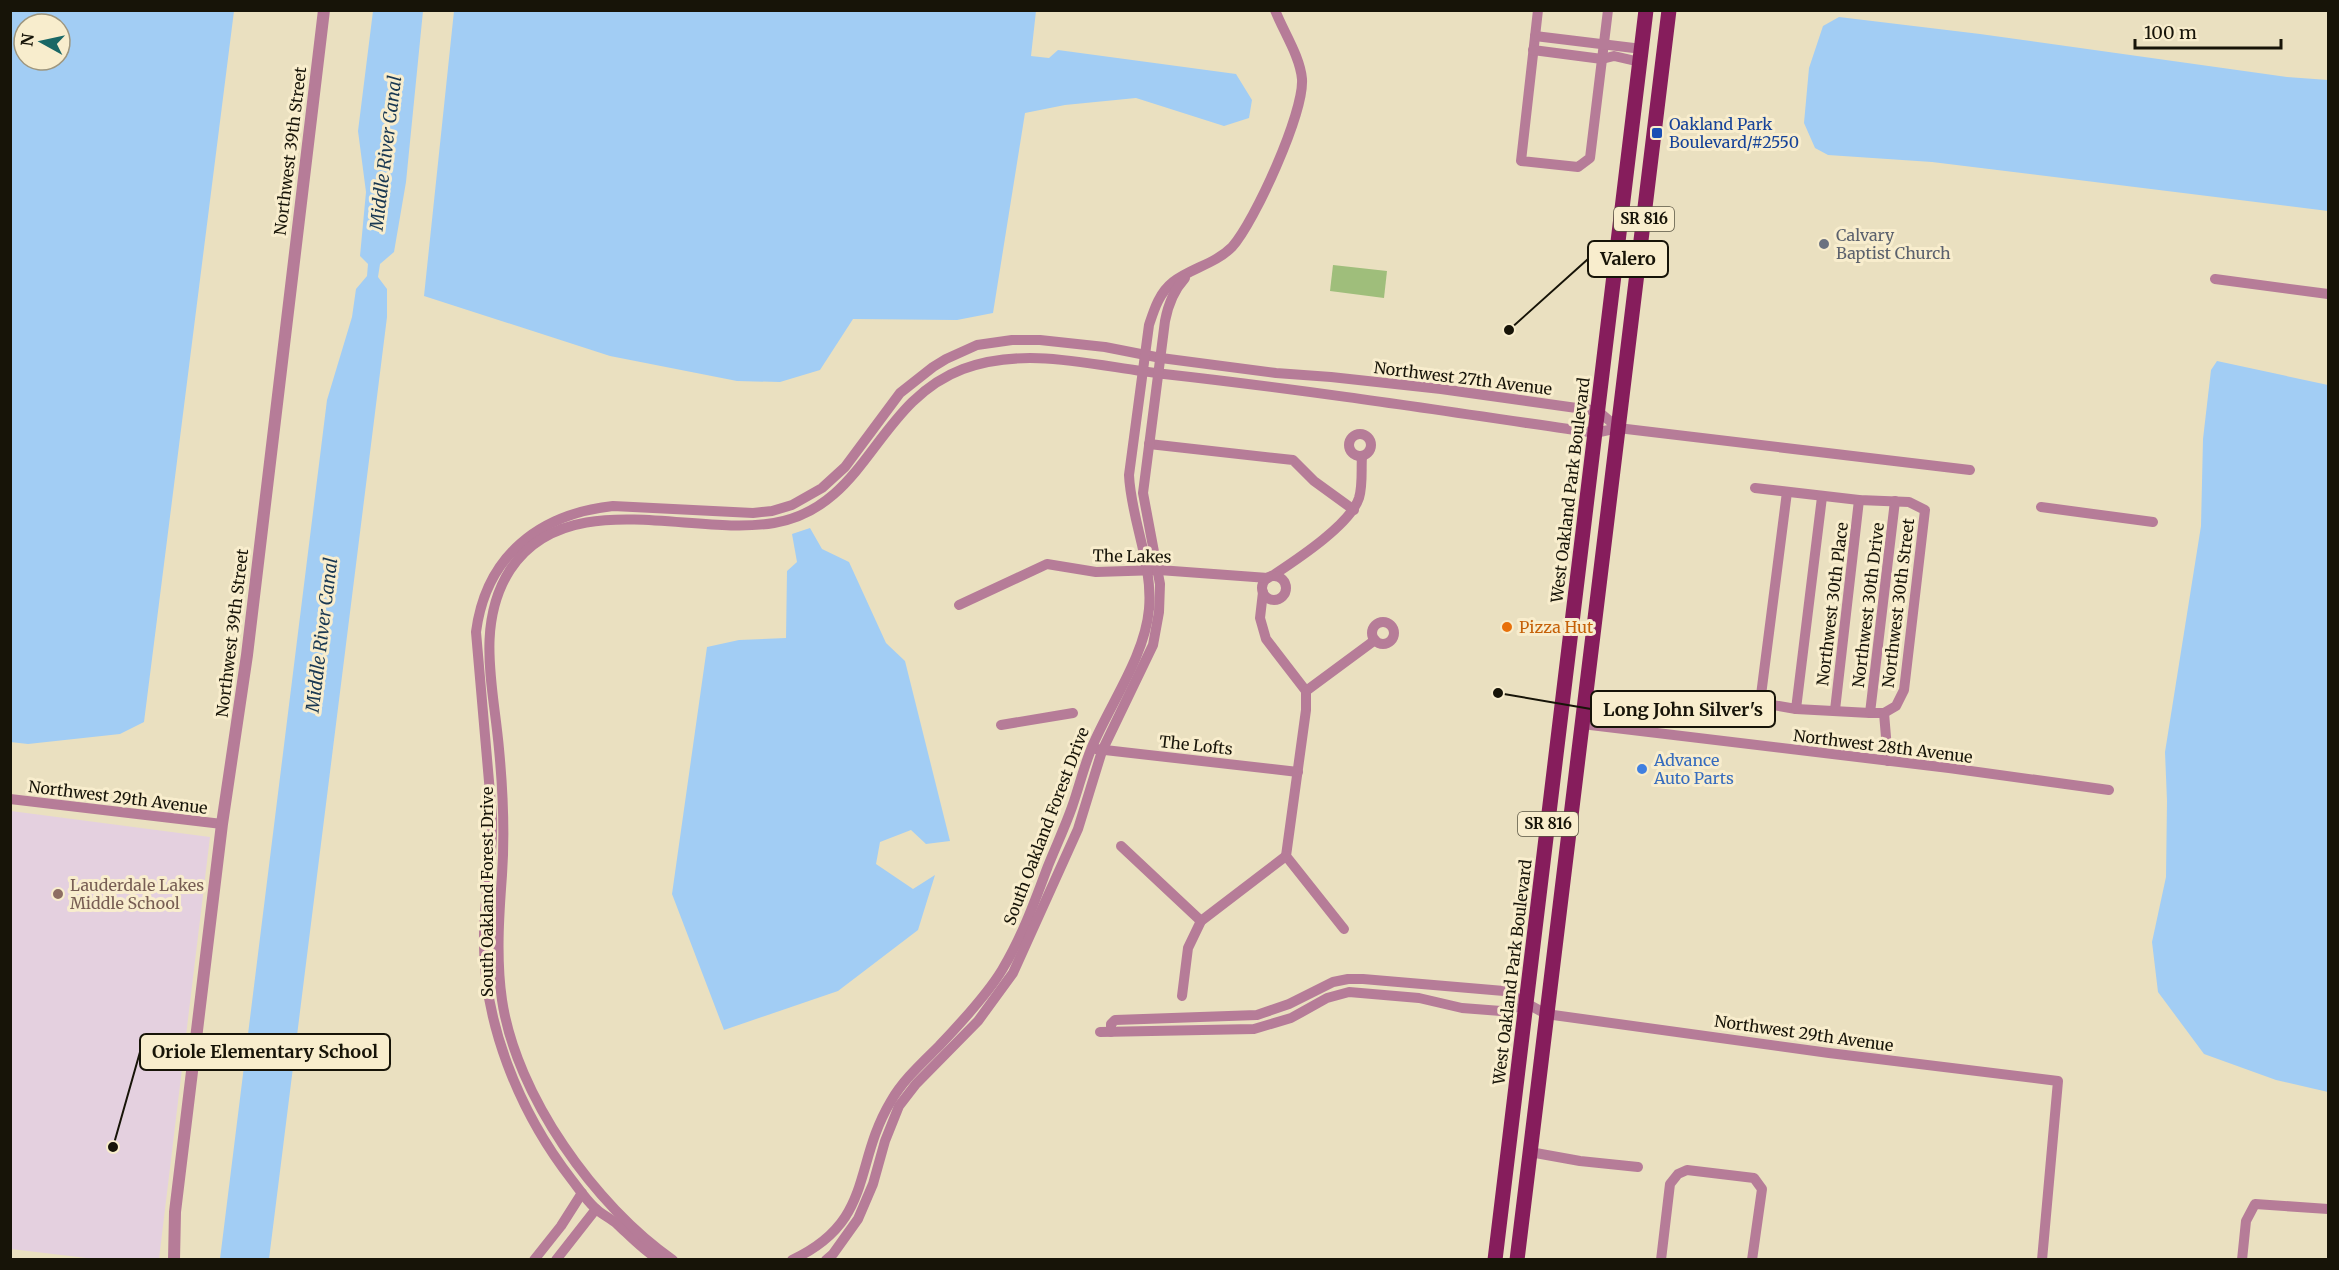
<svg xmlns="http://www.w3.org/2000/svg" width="2339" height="1270" font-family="Merriweather,serif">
  <rect width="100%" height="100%" fill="#eae0c0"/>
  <polygon fill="#e4d0df" points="11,811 210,837 159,1259 95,1259 11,1249"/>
  <polygon fill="#9fbe7b" points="1333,265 1387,271 1384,298 1330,291"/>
  <g fill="#a2cdf4" fill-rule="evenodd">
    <path d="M 11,10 L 234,11 L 144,722 L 120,734 L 28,744 L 10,742 ZM 24,24 L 60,24 L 60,60 L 24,60 Z"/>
    <polygon points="373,11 423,11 406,182 394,252 380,264 378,277 387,289 387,317 269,1259 220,1259 327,400 352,317 356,289 367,276 368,264 360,256 366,192 358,131"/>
    <polygon points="454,11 1036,11 1031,56 1049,58 1058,50 1236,74 1252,100 1249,118 1224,126 1136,98 1065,105 1025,113 993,313 957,320 853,319 820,370 780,382 737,381 610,356 424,296"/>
    <polygon points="1839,17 1980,34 2287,77 2328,80 2328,211 1932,162 1828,155 1815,148 1804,123 1809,68 1823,26"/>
    <polygon points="2217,361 2328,385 2328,1092 2276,1080 2204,1054 2158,992 2152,942 2166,877 2167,801 2165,752 2201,526 2203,439 2211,370"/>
    <polygon points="810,528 822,549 849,562 886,643 905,661 950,841 926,844 911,830 880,842 876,864 913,889 935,875 918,930 838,991 724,1030 672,894 707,647 739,640 786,638 787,571 797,562 792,534"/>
  </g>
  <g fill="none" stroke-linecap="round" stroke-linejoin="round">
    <g stroke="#b67c98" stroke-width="10">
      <polyline points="1538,10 1521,161 1578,167 1590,158 1608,10"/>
      <polyline points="1535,36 1642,49"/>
      <polyline points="1533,50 1602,59 1614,56 1640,62"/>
      <polyline points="2215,279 2328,294"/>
      <circle cx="1360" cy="445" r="11"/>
      <polyline points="1149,444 1293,460 1314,481 1354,510"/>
      <polyline points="2041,507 2153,522"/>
      <path d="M 1272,576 C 1296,560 1350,525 1359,498 C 1363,485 1361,469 1362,456"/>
      <circle cx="1274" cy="588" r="12"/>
      <polyline points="1263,592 1260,618 1266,639 1306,691"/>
      <polyline points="959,605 1047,564 1096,572 1159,570 1268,578"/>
      <circle cx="1383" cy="633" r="11"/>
      <polyline points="1306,691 1306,710 1286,856 1344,929"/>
      <polyline points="1306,691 1375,640"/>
      <polyline points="1726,697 1796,709 1870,713 1884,713 1896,706 1904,690 1925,510 1909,502 1859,500 1755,488"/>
      <polyline points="1760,703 1787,492"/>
      <polyline points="1796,709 1822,497"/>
      <polyline points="1835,710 1859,500"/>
      <polyline points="1870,713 1895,501"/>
      <polyline points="1884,713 1888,761"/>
      <polyline points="1582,724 1949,768 2109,790"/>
      <polyline points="1001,725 1073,713"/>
      <polyline points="1096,749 1298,772"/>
      <polyline points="10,799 222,824"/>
      <polyline points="1121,846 1201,921"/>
      <polyline points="1182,996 1188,948 1201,921 1286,856"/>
      <polyline points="1100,1032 1254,1029 1291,1018 1327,998 1349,992 1419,998 1462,1008 1501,1011 1525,1005"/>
      <polyline points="1111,1032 1111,1024 1115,1020 1257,1015 1289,1004 1333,982 1348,979 1363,979 1504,991 1546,1014 1829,1053 2058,1081 2042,1260"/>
      <polyline points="1530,1152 1580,1161 1638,1167"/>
      <polyline points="534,1260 561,1226 582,1193"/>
      <polyline points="556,1260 596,1209"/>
      <path d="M 659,1260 C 643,1250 631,1237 617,1224 C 610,1218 601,1214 595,1208 C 586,1200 579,1189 572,1180 C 519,1112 482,1021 484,935 C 484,895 494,856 492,816 L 476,632 C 486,556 539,514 613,506 L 753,513 L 772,511 L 792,505 L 822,488 L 845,467 L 900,393 L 933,367 L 946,359 L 977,345 L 1012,340 L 1040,340 L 1105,347 L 1161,358 L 1276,373 L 1331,377 L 1441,389 L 1598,411 L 1618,428 L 1970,470"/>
      <path d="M 673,1260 C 595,1206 516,1095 502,1000 C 496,959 499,915 502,875 C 505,832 503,791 499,749 C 494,689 475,625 510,570 C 566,484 691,537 774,523 C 868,507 875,402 963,369 C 1028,345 1098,367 1164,374 C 1308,390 1451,412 1595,433 L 1618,428"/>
      <path d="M 792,1260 C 875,1221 852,1166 891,1101 C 903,1080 922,1063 939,1046 C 958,1026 988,993 1002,970 C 1022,937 1035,901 1048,866 C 1056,846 1065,827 1072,807 C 1079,787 1084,766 1092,747 C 1110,704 1145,656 1149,609 C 1153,563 1131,520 1129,475 L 1149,325 C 1154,310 1159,293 1173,282 C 1191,268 1215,264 1232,247 C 1255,221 1304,113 1302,79 C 1300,56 1283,31 1275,10"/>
      <path d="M 826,1260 L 833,1254 L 858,1219 L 873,1184 L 885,1141 L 899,1106 L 916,1084 L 978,1021 L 1013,973 L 1078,829 L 1102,751 L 1153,645 L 1159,612 L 1160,584 L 1143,493 L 1165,321 C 1168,305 1174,290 1185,278"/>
      <polyline points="1661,1260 1670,1184 1678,1174 1687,1170 1754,1178 1762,1189 1752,1260"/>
      <polyline points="2242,1260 2246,1221 2255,1204 2328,1209"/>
    </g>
    <polyline stroke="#b67c98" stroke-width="12" points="174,1260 175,1212 222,824 247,655 324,10"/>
    <g stroke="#861d5c" stroke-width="15">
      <polyline points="1495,1260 1646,10"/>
      <polyline points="1517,1260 1669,10"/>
    </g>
  </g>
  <rect fill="#1a4fb4" stroke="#f8edcd" stroke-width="2" x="1651" y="127" width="12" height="12" rx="3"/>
  <circle fill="#6b7280" stroke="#f8edcd" stroke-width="2" cx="1824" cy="244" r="6"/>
  <circle fill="#e8710a" stroke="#f8edcd" stroke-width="2" cx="1507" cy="627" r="6"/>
  <circle fill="#3f7fe0" stroke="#f8edcd" stroke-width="2" cx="1642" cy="769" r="6"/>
  <circle fill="#8d6e63" stroke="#f8edcd" stroke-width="2" cx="58" cy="894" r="6"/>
  <g text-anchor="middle" stroke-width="6" stroke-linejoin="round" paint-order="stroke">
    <g fill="#f8edcd" stroke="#5a5543" stroke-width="1.5">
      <rect x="1614" y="207" width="60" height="24" rx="4.5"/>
      <rect x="1518" y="812" width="60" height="24" rx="4.5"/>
    </g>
    <g font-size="15" font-weight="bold" fill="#171408">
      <text x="1644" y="224">SR 816</text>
      <text x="1548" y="829">SR 816</text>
    </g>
    <g font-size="16" fill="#164399" stroke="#f8edcd" text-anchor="start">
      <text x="1669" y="130">Oakland Park<tspan x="1669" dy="18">Boulevard/#2550</tspan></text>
    </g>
    <g font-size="16" fill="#171408" stroke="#f8edcd">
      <text transform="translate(290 151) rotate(-83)" y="6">Northwest 39th Street</text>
      <text transform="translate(1463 378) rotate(7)" y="6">Northwest 27th Avenue</text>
      <text transform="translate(1570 490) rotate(-83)" y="6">West Oakland Park Boulevard</text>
      <text transform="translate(1132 556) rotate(1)" y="6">The Lakes</text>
      <text transform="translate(1898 603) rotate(-83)" y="6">Northwest 30th Street</text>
      <text transform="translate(1832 604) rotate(-83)" y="6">Northwest 30th Place</text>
      <text transform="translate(1868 605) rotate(-83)" y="6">Northwest 30th Drive</text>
      <text transform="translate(232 633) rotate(-83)" y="6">Northwest 39th Street</text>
      <text transform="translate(1196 745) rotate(6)" y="6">The Lofts</text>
      <text transform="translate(1883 746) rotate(7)" y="6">Northwest 28th Avenue</text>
      <text transform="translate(118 797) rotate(7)" y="6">Northwest 29th Avenue</text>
      <text transform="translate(1046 826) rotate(-69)" y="6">South Oakland Forest Drive</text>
      <text transform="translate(487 892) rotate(-90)" y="6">South Oakland Forest Drive</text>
      <text transform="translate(1512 972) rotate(-83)" y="6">West Oakland Park Boulevard</text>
      <text transform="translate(1804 1033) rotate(8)" y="6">Northwest 29th Avenue</text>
    </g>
    <g font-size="16" fill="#5b616d" stroke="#f8edcd" text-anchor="start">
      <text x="1836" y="241">Calvary<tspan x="1836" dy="18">Baptist Church</tspan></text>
    </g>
    <g font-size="16" fill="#c56008" stroke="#f8edcd" text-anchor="start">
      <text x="1519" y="633">Pizza Hut</text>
    </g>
    <g font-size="16" fill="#366cbe" stroke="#f8edcd" text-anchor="start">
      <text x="1654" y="766">Advance<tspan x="1654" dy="18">Auto Parts</tspan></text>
    </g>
    <g font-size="16" fill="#785e54" stroke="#f8edcd" text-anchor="start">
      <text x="70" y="891">Lauderdale Lakes<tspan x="70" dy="18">Middle School</tspan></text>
    </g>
    <g font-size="18" font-style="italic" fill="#193852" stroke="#f8edcd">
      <text transform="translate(386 153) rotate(-83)" y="6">Middle River Canal</text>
      <text transform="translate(322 635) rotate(-83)" y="6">Middle River Canal</text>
    </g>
  </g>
  <path fill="none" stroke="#171408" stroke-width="2" d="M1509 330L1588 259M1498 693L1591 709M113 1147L140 1052"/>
  <g fill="#171408" stroke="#f8edcd" stroke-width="2">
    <circle cx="1509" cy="330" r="6"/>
    <circle cx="1498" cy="693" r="6"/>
    <circle cx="113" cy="1147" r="6"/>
  </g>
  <g fill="#f8edcd" stroke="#171408" stroke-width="2">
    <rect x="1588" y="241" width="80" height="36" rx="6"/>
    <rect x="1591" y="691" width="184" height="36" rx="6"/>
    <rect x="140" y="1034" width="250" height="36" rx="6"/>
  </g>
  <g font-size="18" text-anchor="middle" font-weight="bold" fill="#171408">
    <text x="1628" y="265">Valero</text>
    <text x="1683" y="716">Long John Silver's</text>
    <text x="265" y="1058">Oriole Elementary School</text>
  </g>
  <rect width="2339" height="1270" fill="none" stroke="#171408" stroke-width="24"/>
  <g transform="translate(42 42) rotate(278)"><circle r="28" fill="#f8edcd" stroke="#9e967e" stroke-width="1.5"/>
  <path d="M0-4.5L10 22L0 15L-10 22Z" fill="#196765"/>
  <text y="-9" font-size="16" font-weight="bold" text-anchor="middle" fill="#171408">N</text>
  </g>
  <path d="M2135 39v9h146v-9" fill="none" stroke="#171408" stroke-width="3"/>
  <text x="2144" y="39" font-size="18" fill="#171408" stroke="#f8edcd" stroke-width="4.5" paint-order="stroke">100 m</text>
</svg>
